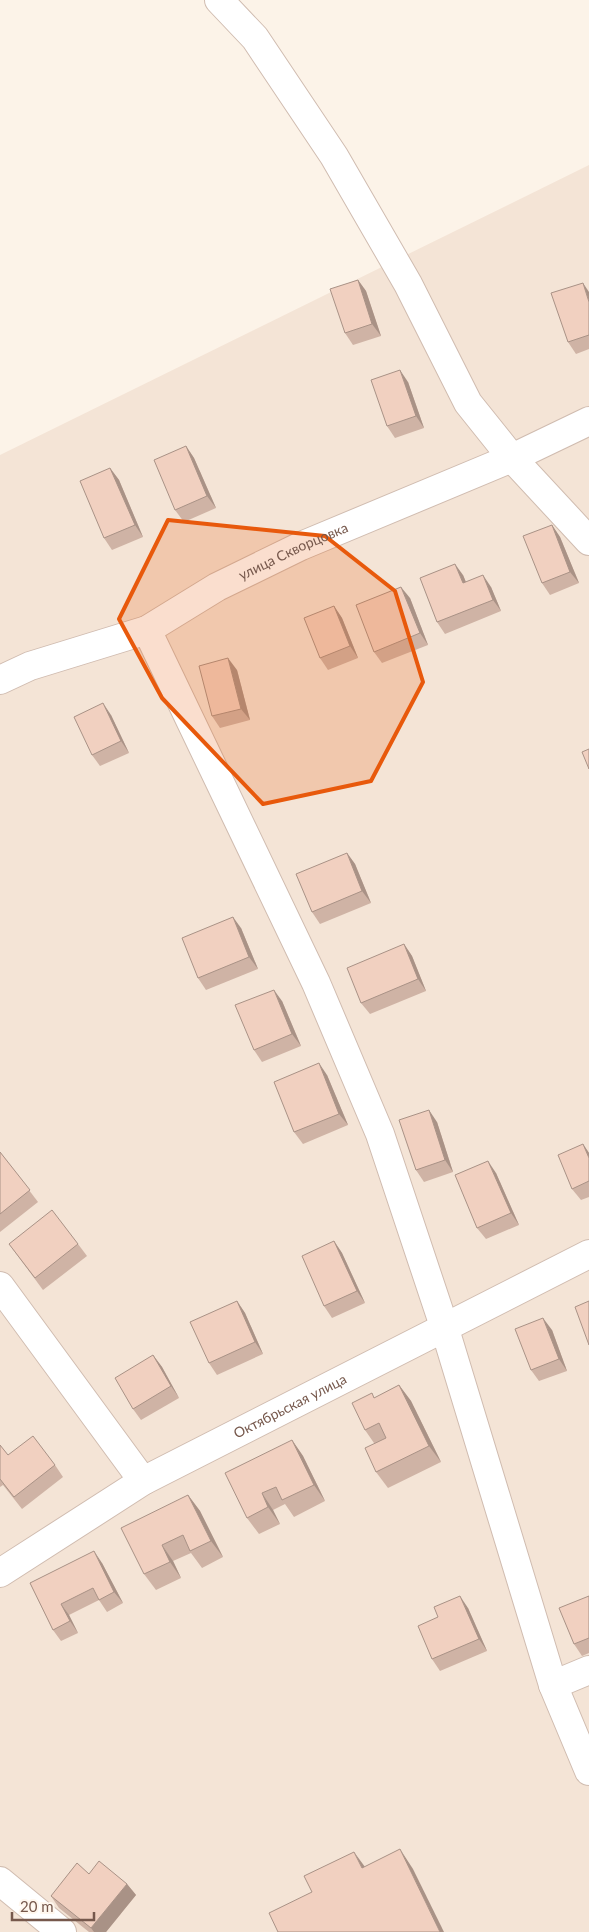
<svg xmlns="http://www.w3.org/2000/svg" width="589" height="1932" font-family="Lato,sans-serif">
  <rect width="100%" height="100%" fill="#fcf3e8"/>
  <polygon fill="#f4e4d6" points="589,165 589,1932 0,1932 0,455"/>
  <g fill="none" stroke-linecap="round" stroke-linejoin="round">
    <defs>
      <g id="minor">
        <polyline points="219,0 255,38 334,156 408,284 468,403 512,458 589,541"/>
        <polyline points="147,630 316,983 380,1134 444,1326 553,1685 589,1771"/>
        <path id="s1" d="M 0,680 L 30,666 L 147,630 L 217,587 L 301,546 L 512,458 L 589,421"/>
        <polyline points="0,1286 143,1481"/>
        <path id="s2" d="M 0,1573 L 143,1481 L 589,1254"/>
        <polyline points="553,1685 589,1670"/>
        <polyline points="0,1881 62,1932"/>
      </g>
    </defs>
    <use href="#minor" stroke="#d0bcb0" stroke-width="30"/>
    <use href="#minor" stroke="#fff" stroke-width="28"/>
  </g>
  <g fill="#cfb3a5">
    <polygon points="358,280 366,291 381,336 353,345 345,333"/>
    <polygon points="589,292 589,349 576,354 568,342"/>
    <polygon points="408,382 424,428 395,438 387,426"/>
    <polygon points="186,446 194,458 216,508 184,522 175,510"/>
    <polygon points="110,468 119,480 143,537 112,550 104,538"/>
    <polygon points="552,525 560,537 579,583 550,595 542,583"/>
    <polygon points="463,575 466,582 491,587 501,611 445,634 437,622"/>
    <polygon points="410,598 428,645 382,663 374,652"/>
    <polygon points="334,606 342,618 358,658 328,670 320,658"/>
    <polygon points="237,670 250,720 220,728 212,716"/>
    <polygon points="111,715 129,753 100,766 92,755"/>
    <polygon points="347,853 355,864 371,903 320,924 312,912"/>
    <polygon points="241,928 258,969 206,990 198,978"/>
    <polygon points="404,944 412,956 426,991 370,1014 361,1003"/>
    <polygon points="282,1001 301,1046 262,1062 254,1050"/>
    <polygon points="327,1075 348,1125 303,1144 294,1132"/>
    <polygon points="437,1122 453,1172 424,1182 416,1170"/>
    <polygon points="583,1144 589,1153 589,1197 581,1200 572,1189"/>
    <polygon points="0,1152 38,1202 0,1232"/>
    <polygon points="496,1173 519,1225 486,1239 477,1228"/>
    <polygon points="334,1241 342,1253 365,1303 332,1318 324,1306"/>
    <polygon points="9,1244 78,1244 87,1256 43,1290"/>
    <polygon points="237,1301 245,1313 263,1354 217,1375 209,1363"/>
    <polygon points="552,1330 567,1371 539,1381 531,1370"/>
    <polygon points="153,1355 162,1367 179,1398 141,1420 133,1409"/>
    <polygon points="399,1385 411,1401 441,1462 388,1488 376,1472 374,1443 365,1430 375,1398"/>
    <polygon points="292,1440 303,1456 325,1501 294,1517 285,1504 273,1510 280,1524 259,1534 247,1518"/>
    <polygon points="0,1445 8,1455 55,1465 63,1477 22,1509 3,1485 0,1487"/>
    <polygon points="188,1495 200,1511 223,1557 202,1568 191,1553 173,1561 181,1578 156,1590 144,1574"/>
    <polygon points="102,1563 123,1603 107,1612 99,1600 69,1615 78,1633 61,1641 53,1630 30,1583"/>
    <polygon points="589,1596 589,1653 582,1656 574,1644"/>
    <polygon points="468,1608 487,1651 440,1671 432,1659"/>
    <polygon points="89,1874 127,1884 136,1895 106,1932 89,1932 59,1908 51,1896"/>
  </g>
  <g fill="#a99286">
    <polygon points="358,280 366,291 381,336 372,324"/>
    <polygon points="583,283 589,292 589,302"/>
    <polygon points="400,370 408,382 424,428 416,416"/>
    <polygon points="186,446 194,458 216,508 207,496"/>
    <polygon points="110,468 119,480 143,537 135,525"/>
    <polygon points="552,525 560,537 579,583 570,572"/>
    <polygon points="455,564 463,575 471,595 463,583"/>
    <polygon points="483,575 491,587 501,611 493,600"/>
    <polygon points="401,587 410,598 428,645 420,633"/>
    <polygon points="334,606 342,618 358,658 350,646"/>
    <polygon points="228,658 237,670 250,720 241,709"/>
    <polygon points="103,703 111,715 129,753 121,741"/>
    <polygon points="347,853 355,864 371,903 362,891"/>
    <polygon points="233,917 241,928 258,969 249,957"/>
    <polygon points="404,944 412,956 426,991 418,979"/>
    <polygon points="274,990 282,1001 301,1046 292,1034"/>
    <polygon points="319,1063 327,1075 348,1125 339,1114"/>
    <polygon points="429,1110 437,1122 453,1172 445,1160"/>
    <polygon points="583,1144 589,1153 589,1158"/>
    <polygon points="488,1161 496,1173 519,1225 511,1213"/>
    <polygon points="334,1241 342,1253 365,1303 357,1291"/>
    <polygon points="237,1301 245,1313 263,1354 255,1342"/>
    <polygon points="543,1318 552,1330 567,1371 559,1359"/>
    <polygon points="153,1355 162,1367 179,1398 171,1386"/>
    <polygon points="399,1385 411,1401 441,1462 429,1446"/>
    <polygon points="292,1440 303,1456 325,1501 314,1485"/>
    <polygon points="262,1493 273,1510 280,1524 268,1507"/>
    <polygon points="188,1495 200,1511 223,1557 211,1541"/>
    <polygon points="162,1545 173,1561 181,1578 170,1562"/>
    <polygon points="94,1551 102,1563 123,1603 114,1592"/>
    <polygon points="460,1596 468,1608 487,1651 479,1639"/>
    <polygon points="61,1604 69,1615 78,1633 70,1621"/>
    <polygon points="400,1849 413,1869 444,1932 440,1932"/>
    <polygon points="354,1852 368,1871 362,1868"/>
    <polygon points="127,1884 136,1895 106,1932 94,1932 91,1928"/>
  </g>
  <g fill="#f1d0c0" stroke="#a99286">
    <polygon points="358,280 372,324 345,333 330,289"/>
    <polygon points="583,283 589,302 589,335 568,342 551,293"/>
    <polygon points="400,370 416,416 387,426 371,380"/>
    <polygon points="186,446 207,496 175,510 154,460"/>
    <polygon points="110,468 135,525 104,538 80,481"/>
    <polygon points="552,525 570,572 542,583 523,536"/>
    <polygon points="455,564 463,583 483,575 493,600 437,622 420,578"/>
    <polygon points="401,587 420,633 374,652 356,605"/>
    <polygon points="334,606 350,646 320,658 304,618"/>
    <polygon points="228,658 241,709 212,716 199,666"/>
    <polygon points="103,703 121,741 92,755 74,717"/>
    <polygon points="589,749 589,769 582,752"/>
    <polygon points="347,853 362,891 312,912 296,874"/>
    <polygon points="233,917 249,957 198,978 182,938"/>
    <polygon points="404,944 418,979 361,1003 347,968"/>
    <polygon points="274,990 292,1034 254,1050 235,1005"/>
    <polygon points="319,1063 339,1114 294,1132 274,1082"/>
    <polygon points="429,1110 445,1160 416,1170 399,1120"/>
    <polygon points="583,1144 589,1158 589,1181 572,1189 558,1155"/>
    <polygon points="0,1152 30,1190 0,1214"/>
    <polygon points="488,1161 511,1213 477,1228 455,1175"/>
    <polygon points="52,1210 78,1244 35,1278 9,1244"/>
    <polygon points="334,1241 357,1291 324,1306 302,1256"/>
    <polygon points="237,1301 255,1342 209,1363 190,1322"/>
    <polygon points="589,1301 589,1345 575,1307"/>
    <polygon points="543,1318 559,1359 531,1370 515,1329"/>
    <polygon points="153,1355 171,1386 133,1409 115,1378"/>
    <polygon points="399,1385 429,1446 376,1472 365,1448 386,1438 379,1423 365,1430 352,1403 372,1393 374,1398"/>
    <polygon points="33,1436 55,1465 14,1497 0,1479 0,1445 8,1455"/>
    <polygon points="292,1440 314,1485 282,1500 276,1487 262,1493 268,1507 247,1518 225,1473"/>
    <polygon points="188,1495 211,1541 190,1551 183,1535 162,1545 170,1562 144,1574 121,1528"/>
    <polygon points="94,1551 114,1592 99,1600 93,1588 61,1604 70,1621 53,1630 30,1583"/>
    <polygon points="460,1596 479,1639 432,1659 418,1626 438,1617 434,1607"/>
    <polygon points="589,1596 589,1638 574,1644 559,1608"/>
    <polygon points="400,1849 440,1932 278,1932 269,1913 312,1892 304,1876 354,1852 362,1868"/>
    <polygon points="99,1861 127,1884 91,1928 51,1896 77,1863 89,1874"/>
  </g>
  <path fill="#e8590c" fill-opacity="0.2" stroke="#e8590c" stroke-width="4" stroke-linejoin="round" d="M 168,520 L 325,536 L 395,591 L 423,682 L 371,781 L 263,804 L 162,698 L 119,619 Z"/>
  <g text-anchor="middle" stroke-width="4.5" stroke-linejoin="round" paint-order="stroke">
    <g font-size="14" fill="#76584c" stroke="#fff7ee">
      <text dy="5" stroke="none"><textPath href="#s1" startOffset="322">улица Скворцовка</textPath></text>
      <text dy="5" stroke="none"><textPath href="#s2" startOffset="335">Октябрьская улица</textPath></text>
    </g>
  </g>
  <path d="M12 1912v8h82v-8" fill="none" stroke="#76584c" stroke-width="2.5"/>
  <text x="20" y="1912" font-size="15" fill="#76584c" stroke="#fff7ee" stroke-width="4" paint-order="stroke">20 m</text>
</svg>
